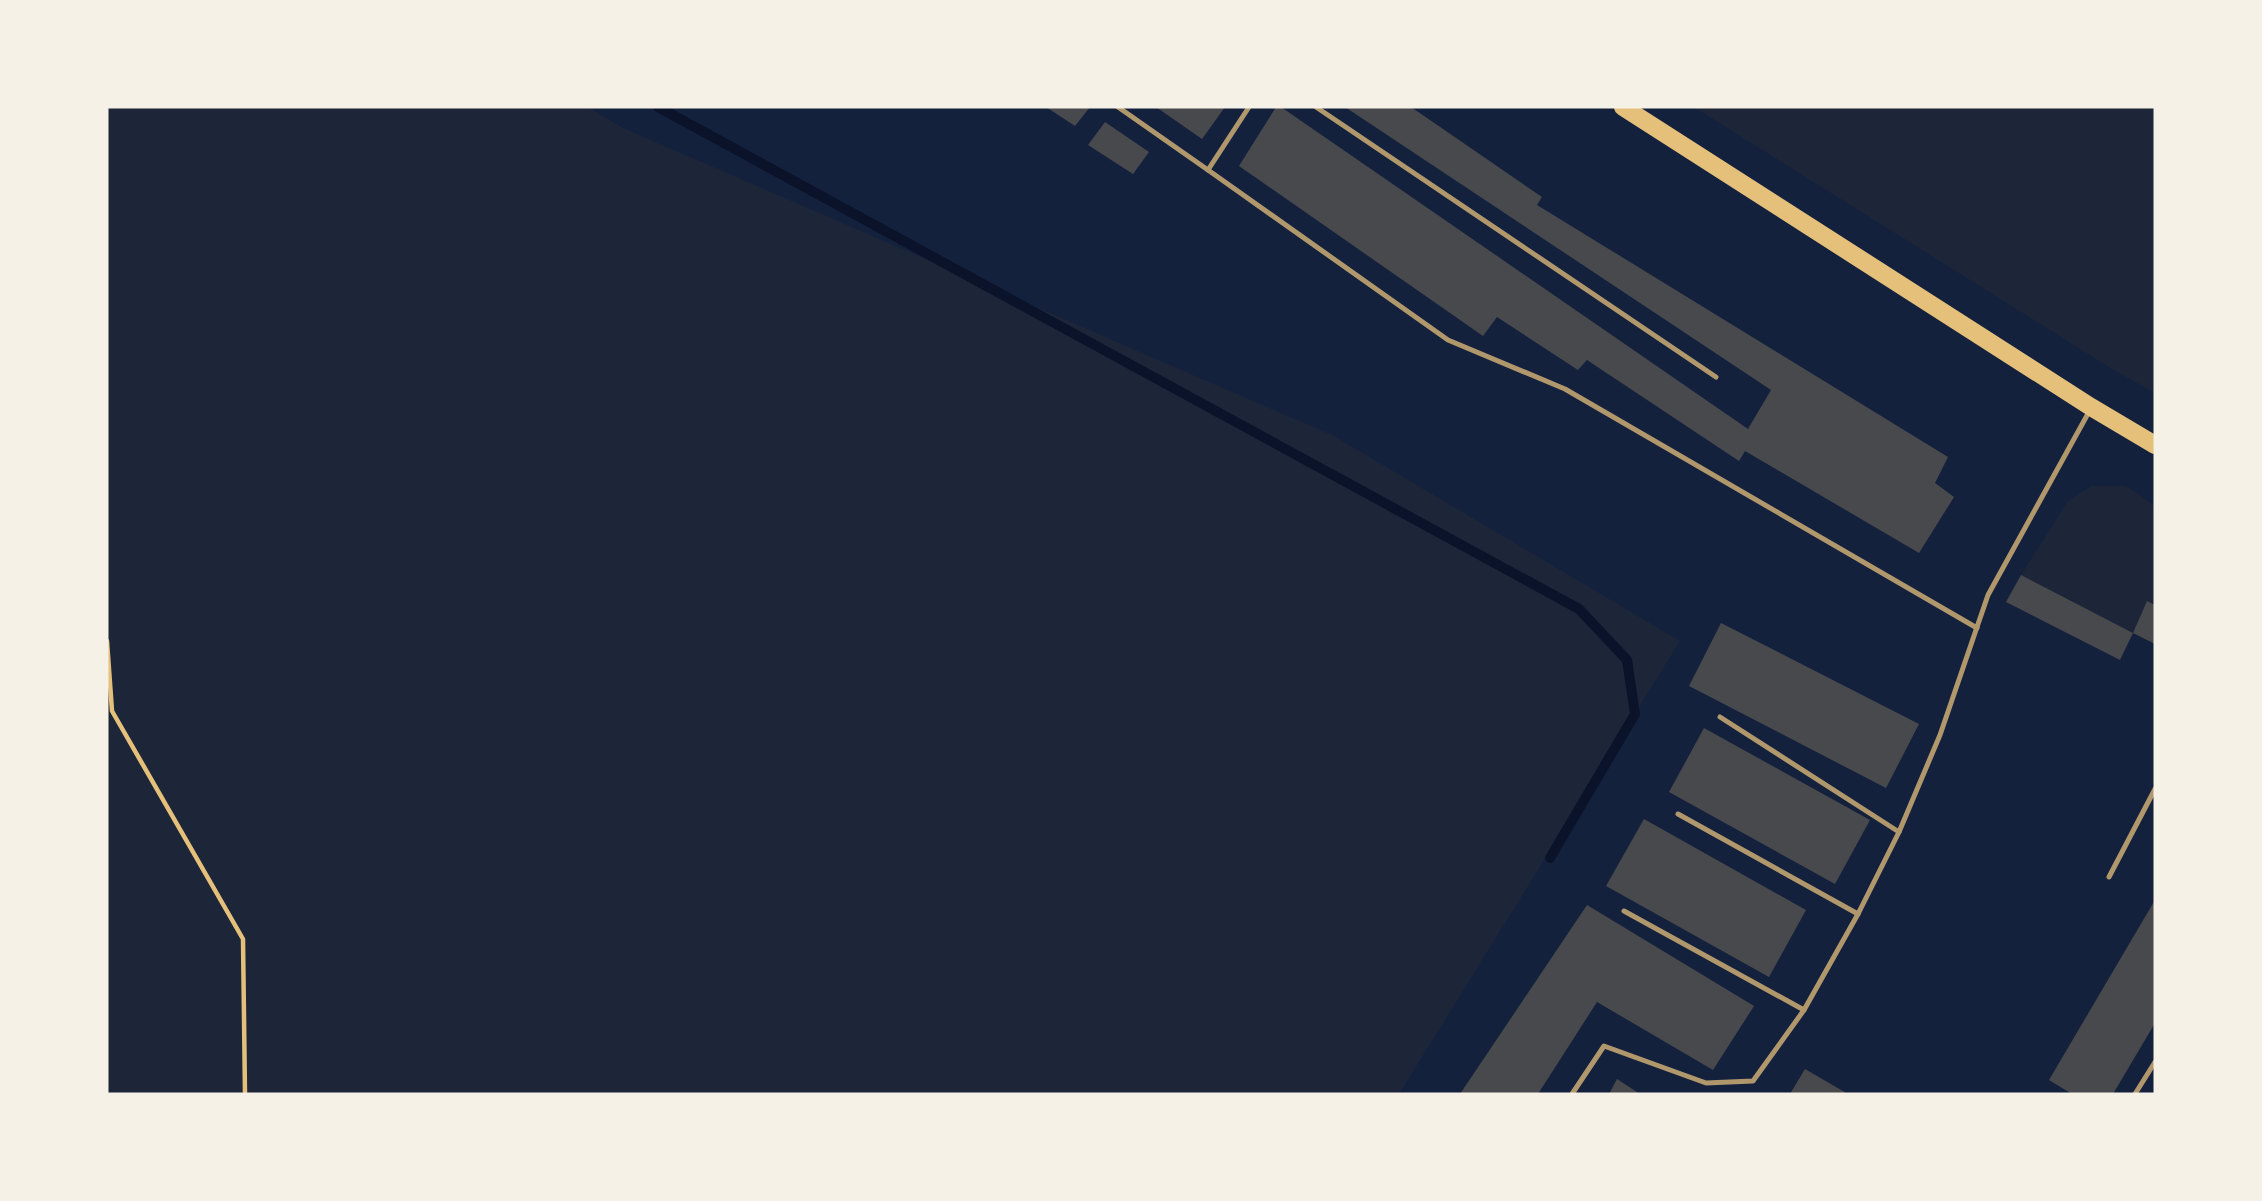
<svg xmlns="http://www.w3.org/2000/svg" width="2262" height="1201" font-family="Commissioner,sans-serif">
  <rect width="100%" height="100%" fill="#14213d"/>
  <g fill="#1d2539">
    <polygon points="107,107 588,107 623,128 1334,436 1680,641 1399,1094 107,1094"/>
    <polygon points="1694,107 2155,107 2155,393 2112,369"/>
    <polygon points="2092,486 2126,486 2155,506 2155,605 2147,601 2133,633 2021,575 2068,501"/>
  </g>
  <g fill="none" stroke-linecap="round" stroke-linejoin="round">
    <polyline stroke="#0b132b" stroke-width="10" points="658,107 1579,609 1627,660 1635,714 1550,858"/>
  </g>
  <g fill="#48494c">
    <polygon points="1046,107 1090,107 1075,126"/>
    <polygon points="1156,107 1225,107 1202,139"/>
    <polygon points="1276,107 1281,107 1748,429 1771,390 1345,107 1411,107 1542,197 1537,205 1948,457 1935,483 1954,497 1919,553 1745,451 1739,461 1587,360 1578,370 1497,317 1483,336 1239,166"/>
    <polygon points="1105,122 1149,152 1133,174 1088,145"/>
    <polygon points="2021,575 2133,633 2120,660 2006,602"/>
    <polygon points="2147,601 2155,605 2155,644 2133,633"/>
    <polygon points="1721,623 1919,724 1886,788 1689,686"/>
    <polygon points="1704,728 1870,820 1835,884 1669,792"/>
    <polygon points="1644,819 1806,910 1769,977 1606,886"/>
    <polygon points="2155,900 2155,1023 2113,1094 2072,1094 2049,1080"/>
    <polygon points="1587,905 1754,1006 1713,1070 1597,1002 1538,1094 1460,1094"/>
    <polygon points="1805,1069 1848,1094 1790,1094"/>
    <polygon points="1617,1079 1640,1094 1609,1094"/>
  </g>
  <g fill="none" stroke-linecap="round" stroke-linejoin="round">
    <polyline stroke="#e5c07b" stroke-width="4.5" points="107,641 112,711 243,939 245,1094"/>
    <g stroke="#b1986c" stroke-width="5">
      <polyline points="1118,107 1208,170"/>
      <polyline points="1249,107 1208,170 1448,340 1565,389 1977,628"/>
      <polyline points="1316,107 1716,377"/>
      <polyline points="1720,717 1899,832"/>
      <polyline points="1678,814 1858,914"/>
      <polyline points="2109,877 2155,789"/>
      <polyline points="1624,911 1804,1010"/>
      <polyline points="1572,1094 1604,1046 1706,1083 1753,1081 1804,1010 1858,914 1899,832 1940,735 1988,595 2090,410"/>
      <polyline points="2135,1094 2155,1062"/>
    </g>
    <polyline stroke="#e5c07b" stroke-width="18" points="1623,107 2091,407 2155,445"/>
  </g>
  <rect width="2262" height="1201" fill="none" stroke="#f6f1e7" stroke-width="217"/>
</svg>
